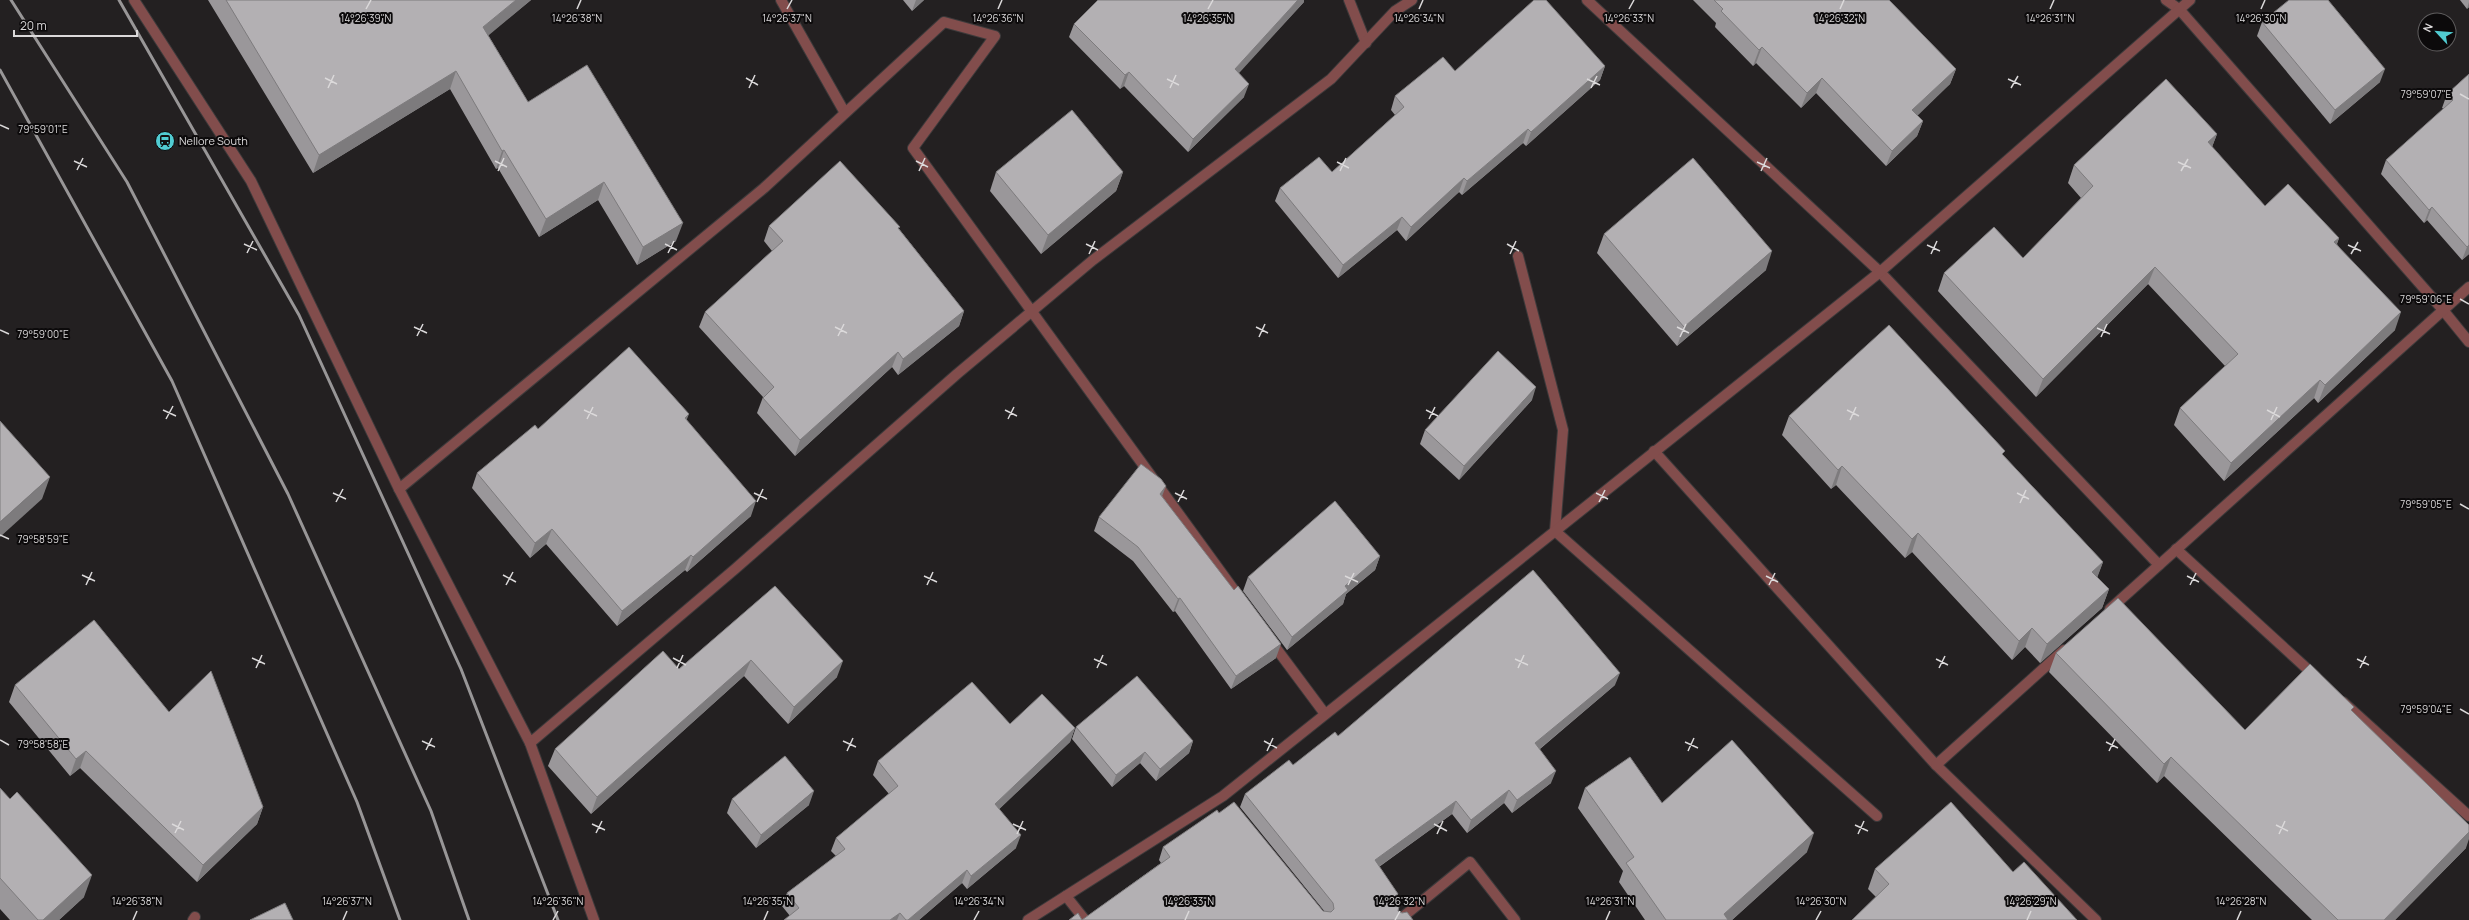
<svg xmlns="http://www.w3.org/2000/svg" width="2469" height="920" font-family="Manrope,sans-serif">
  <rect width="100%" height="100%" fill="#232021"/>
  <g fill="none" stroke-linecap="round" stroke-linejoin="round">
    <defs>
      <g id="minor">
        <polyline points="134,0 251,181 399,489"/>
        <polyline points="781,0 845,113"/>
        <polyline points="1349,0 1366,43"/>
        <polyline points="1587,0 1880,272 2159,565"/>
        <polyline points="2166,0 2179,9 2443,310 2469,342"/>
        <polyline points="1518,256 1563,430 1555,531 1877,816"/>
        <polyline points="1654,451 1936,765 2096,920"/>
        <polyline points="2176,549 2315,676"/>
        <polyline points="1234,590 913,148 995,36 944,22 764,188 399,489 530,743 735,569 957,374 1093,260 1331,79 1395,11 1412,0"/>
        <polyline points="2110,609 2469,287"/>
        <polyline points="1270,640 1325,714"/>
        <polyline points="2343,702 2469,816"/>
        <polyline points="530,743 594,920"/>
        <polyline points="1936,765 2064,650"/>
        <polyline points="1066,896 1085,920"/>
        <polyline points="193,920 195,917"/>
        <polyline points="1028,920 1223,796 1880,272 2190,0"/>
        <polyline points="1399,920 1470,862 1515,920"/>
      </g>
    </defs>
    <use href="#minor" stroke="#3d3a3b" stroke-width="12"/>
    <use href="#minor" stroke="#824d4c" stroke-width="10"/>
    <g stroke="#989697" stroke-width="3">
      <polyline points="11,0 127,182 288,494 431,811 469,920"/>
      <polyline points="119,0 299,315 461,669 558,920"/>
      <polyline points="0,70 172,381 357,802 400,920"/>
    </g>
  </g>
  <g fill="#9a979a">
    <polygon points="208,0 531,0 488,35 528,102 676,241 637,265 598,200 539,237 498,168 496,169 450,89 313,173"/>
    <polygon points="903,0 924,0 912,11"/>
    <polygon points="1693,0 1889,0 1956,69 1950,84 1917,115 1923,121 1917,136 1886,166 1816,93 1801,108 1756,63 1753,66 1715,27 1716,23"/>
    <polygon points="2460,0 2469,0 2469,7 2467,9"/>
    <polygon points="1304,2 1238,73 1244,97 1188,152 1124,86 1120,89 1069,37 1074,24"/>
    <polygon points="2262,22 2380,82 2330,124 2257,36"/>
    <polygon points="1605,66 1600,80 1526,146 1523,143 1462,195 1459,192 1406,241 1397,230 1338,278 1275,201 1280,188 1332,172 1395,115 1391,110 1395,96 1455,71"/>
    <polygon points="2469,74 2469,254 2462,260 2427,220 2424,223 2381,174 2386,160 2444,109 2442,108 2447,94"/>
    <polygon points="2217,134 2212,147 2265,206 2339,238 2337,244 2395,330 2318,403 2314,398 2224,481 2174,425 2180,408 2225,366 2148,284 2036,397 1938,291 1944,273 2023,258 2081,198 2068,183 2074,165"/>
    <polygon points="996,172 1123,172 1116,191 1041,254 990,191"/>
    <polygon points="769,226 899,229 964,311 959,326 898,375 892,367 795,456 757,413 763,397 699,327 705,312 772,251 764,241"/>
    <polygon points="1604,234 1766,270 1677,346 1597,253"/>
    <polygon points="1532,400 1459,480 1420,444 1425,430"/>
    <polygon points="1789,416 2003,455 2103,562 2097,577 2109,589 2102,608 2040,663 2025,647 2012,660 1912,552 1905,558 1836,485 1831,489 1782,435"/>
    <polygon points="686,420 751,516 687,572 685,570 617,626 546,544 530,558 472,488 477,473 538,429"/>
    <polygon points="1162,496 1276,658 1231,689 1175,611 1173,612 1133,561 1094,531 1099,517"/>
    <polygon points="1380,556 1375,570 1346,594 1343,604 1287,650 1243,591 1248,577"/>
    <polygon points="775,586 837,677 788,724 744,676 591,814 548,766 555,749 679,669"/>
    <polygon points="2056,653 2245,730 2352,711 2466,848 2395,920 2312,920 2164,776 2157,783 2049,672"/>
    <polygon points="15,685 169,712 263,807 257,824 197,882 80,768 70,776 9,702"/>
    <polygon points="1615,685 1540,749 1551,783 1512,813 1504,803 1467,833 1452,814 1379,867 1398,894 1397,898 1398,911 1402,913 1082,920 1093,912 1161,863 1159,860 1163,847 1219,813 1323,911 1325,912 1240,807 1245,794 1293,765 1338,736"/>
    <polygon points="1010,724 1075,728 1070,742 999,809 1016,848 967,889 962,883 919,920 784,920 790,916 782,906 787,893 836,856 831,851 836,838 889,794 873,775 878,761"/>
    <polygon points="1076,727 1193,741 1189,753 1156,781 1140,763 1112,787 1072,739"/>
    <polygon points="0,788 84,897 59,920 10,920 0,909"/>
    <polygon points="1585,788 1662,803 1807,852 1732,920 1645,920 1619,882 1623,871 1578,808"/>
    <polygon points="732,799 809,805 756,848 727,813"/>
    <polygon points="1875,869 2013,872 1876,897 1868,889"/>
  </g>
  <g fill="#7d7b7d">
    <polygon points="516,0 531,0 477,45 483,27"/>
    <polygon points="916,0 924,0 912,11"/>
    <polygon points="1298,0 1304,0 1304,2 1230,83 1235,69"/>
    <polygon points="2469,2 2469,7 2467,9"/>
    <polygon points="1762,47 1756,63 1753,66 1759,50"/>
    <polygon points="1605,66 1600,80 1526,146 1531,132"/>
    <polygon points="1956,69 1950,84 1907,126 1912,110"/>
    <polygon points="2385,69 2380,82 2330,124 2335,110"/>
    <polygon points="456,71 450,89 313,173 319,155"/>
    <polygon points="1129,72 1124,86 1120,89 1125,75"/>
    <polygon points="1822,78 1816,93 1801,108 1807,93"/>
    <polygon points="1249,84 1244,97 1188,152 1193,139"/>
    <polygon points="1923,121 1917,136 1886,166 1892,151"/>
    <polygon points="1528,129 1523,143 1462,195 1467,181"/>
    <polygon points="2217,134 2210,152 2208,142"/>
    <polygon points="504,150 498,168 496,169 502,151"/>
    <polygon points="1123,172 1116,191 1041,254 1048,235"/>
    <polygon points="1464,178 1459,192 1406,241 1411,227"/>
    <polygon points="604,182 598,200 539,237 546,219"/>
    <polygon points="2432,207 2427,220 2424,223 2429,210"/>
    <polygon points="1402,217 1397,230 1338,278 1343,265"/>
    <polygon points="683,223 676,241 637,265 643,247"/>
    <polygon points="2339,238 2332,256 2334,242"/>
    <polygon points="2469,245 2469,254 2462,260 2467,247"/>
    <polygon points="1772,251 1766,270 1677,346 1684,327"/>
    <polygon points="2155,267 2148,284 2036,397 2043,379"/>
    <polygon points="964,311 959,326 898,375 903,359"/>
    <polygon points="2401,312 2395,330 2318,403 2325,385"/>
    <polygon points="898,352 892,367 795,456 800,440"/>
    <polygon points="2320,380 2314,398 2224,481 2231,463"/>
    <polygon points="1536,387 1532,400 1459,480 1464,466"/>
    <polygon points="689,414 683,429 685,418"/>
    <polygon points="1842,466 1836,485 1831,489 1838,470"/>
    <polygon points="50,477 42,499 0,537 0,522"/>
    <polygon points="1166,486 1161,499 1160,494"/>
    <polygon points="756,501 751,516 687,572 693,557"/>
    <polygon points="552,529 546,544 530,558 535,543"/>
    <polygon points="1918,533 1912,552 1905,558 1912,539"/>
    <polygon points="691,555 685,570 617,626 622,611"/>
    <polygon points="1380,556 1375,570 1346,594 1343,604 1287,650 1292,637 1345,586"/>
    <polygon points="2103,562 2096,581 2092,572"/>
    <polygon points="2109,589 2102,608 2040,663 2047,644"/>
    <polygon points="1180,598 1175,611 1173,612 1178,599"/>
    <polygon points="2032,628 2025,647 2012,660 2019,641"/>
    <polygon points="1281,644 1276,658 1231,689 1236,676"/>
    <polygon points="751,660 744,676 591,814 597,797"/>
    <polygon points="843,661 837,677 788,724 794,707"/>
    <polygon points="1620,673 1615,685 1531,756 1535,743"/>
    <polygon points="1075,728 1070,742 991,817 995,804"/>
    <polygon points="1193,741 1189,753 1156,781 1160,769"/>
    <polygon points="86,751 80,768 70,776 76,759"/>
    <polygon points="1145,752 1140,763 1112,787 1116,775"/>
    <polygon points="2171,757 2164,776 2157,783 2164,764"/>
    <polygon points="1556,771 1551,783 1512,813 1517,800"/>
    <polygon points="1509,790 1504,803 1467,833 1471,820"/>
    <polygon points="814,791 809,805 756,848 761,835"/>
    <polygon points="1456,801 1452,814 1370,873 1375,860"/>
    <polygon points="263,807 257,824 197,882 203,865"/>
    <polygon points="2469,832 2469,839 2466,848 2395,920 2384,920"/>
    <polygon points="1814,833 1807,852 1732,920 1722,920 1724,914"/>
    <polygon points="1021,835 1016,848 967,889 971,876"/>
    <polygon points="967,870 962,883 919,920 908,920"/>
    <polygon points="92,875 84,897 59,920 43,920"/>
    <polygon points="900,913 897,920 890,920"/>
  </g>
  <g fill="#b3b0b3" stroke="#7d7b7d">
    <polygon points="226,0 516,0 483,27 528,102 587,65 683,223 643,247 604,182 546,219 504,150 502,151 456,71 319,155"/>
    <polygon points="1098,0 1298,0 1235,69 1249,84 1193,139 1129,72 1125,75 1074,24"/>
    <polygon points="1534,0 1546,0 1605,66 1531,132 1528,129 1467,181 1464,178 1411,227 1402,217 1343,265 1280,188 1319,157 1332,172 1404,107 1395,96 1443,57 1455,71"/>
    <polygon points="1714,0 1889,0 1956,69 1912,110 1923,121 1892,151 1822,78 1807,93 1762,47 1759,50 1721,11 1723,9"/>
    <polygon points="2289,0 2328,0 2385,69 2335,110 2262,22"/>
    <polygon points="2469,74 2469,245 2467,247 2432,207 2429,210 2386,160 2453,100 2447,94"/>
    <polygon points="2166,79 2217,134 2208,142 2265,206 2288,184 2339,238 2334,242 2401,312 2325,385 2320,380 2231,463 2180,408 2238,354 2155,267 2043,379 1944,273 1994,227 2023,258 2093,186 2074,165"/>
    <polygon points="1072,110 1123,172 1048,235 996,172"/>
    <polygon points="1693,158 1772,251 1684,327 1604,234"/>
    <polygon points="840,161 900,227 898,228 964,311 903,359 898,352 800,440 763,398 774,387 705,312 783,241 769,226"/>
    <polygon points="1889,325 2005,451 2002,454 2103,562 2092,572 2109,589 2047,644 2032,628 2019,641 1918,533 1912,539 1842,466 1838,470 1789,416"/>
    <polygon points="629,347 689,414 685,418 756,501 693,557 691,555 622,611 552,529 535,543 477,473 535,425 538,429"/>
    <polygon points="1498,351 1536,387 1464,466 1425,430"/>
    <polygon points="0,421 50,477 0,522"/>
    <polygon points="1141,464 1161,479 1166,486 1160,494 1234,590 1238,586 1281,644 1236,676 1180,598 1178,599 1138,547 1099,517"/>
    <polygon points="1335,501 1380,556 1345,586 1348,590 1292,637 1248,577"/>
    <polygon points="1533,570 1620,673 1535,743 1556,771 1517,800 1509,790 1471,820 1456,801 1375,860 1398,894 1395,896 1400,902 1398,911 1402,913 1407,912 1413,920 1069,920 1078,913 1082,920 1093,912 1170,857 1163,847 1217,810 1219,813 1234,802 1323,911 1331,912 1334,909 1333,903 1245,794 1289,760 1293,765 1335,732 1338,736"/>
    <polygon points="775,586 843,661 794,707 751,660 597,797 555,749 663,651 679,669"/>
    <polygon points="2118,598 2245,730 2310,664 2354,707 2351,710 2469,825 2469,832 2384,920 2338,920 2171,757 2164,764 2056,653"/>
    <polygon points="94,620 169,712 211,671 263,807 203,865 86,751 76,759 15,685"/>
    <polygon points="1137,676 1193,741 1160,769 1145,752 1116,775 1076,727"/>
    <polygon points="972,682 1010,724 1042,694 1075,728 995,804 1021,835 971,876 967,870 908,920 906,920 900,913 890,920 784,920 799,908 787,893 845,849 836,838 898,786 878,761"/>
    <polygon points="1732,740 1814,833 1724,914 1728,920 1666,920 1626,863 1634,857 1585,788 1630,757 1662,803"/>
    <polygon points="785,756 814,791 761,835 732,799"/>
    <polygon points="0,788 10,799 17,792 92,875 43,920 38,920 0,878"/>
    <polygon points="1951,802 2013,872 2024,862 2077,920 1852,920 1889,884 1875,869"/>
    <polygon points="285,903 293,920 250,920"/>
  </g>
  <path fill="none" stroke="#dbd9da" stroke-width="1.5" d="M 366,9 L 371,0M 577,9 L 581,0M 787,9 L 792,0M 998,9 L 1002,0M 1208,9 L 1213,0M 1419,9 L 1423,0M 1629,9 L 1634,0M 1840,9 L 1844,0M 2050,9 L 2054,0M 2261,9 L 2265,0M 325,78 L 337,84M 746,78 L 758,85M 1167,79 L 1179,85M 1587,79 L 1600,85M 2008,79 L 2021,85M 328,88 L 334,75M 749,88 L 755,75M 1170,88 L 1176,75M 1591,88 L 1597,76M 2011,88 L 2018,76M 2460,94 L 2469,99M 0,125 L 9,129M 74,161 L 87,167M 495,161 L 507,167M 916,161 L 928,167M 1337,162 L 1349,168M 1757,162 L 1770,168M 2178,162 L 2191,168M 77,170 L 83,158M 498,171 L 504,158M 919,171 L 925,158M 1340,171 L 1346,158M 1761,171 L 1767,158M 2181,171 L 2188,159M 244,244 L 257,250M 665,244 L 677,250M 1086,244 L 1098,250M 1507,244 L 1519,251M 1927,245 L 1940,251M 2348,245 L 2361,251M 247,253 L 253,241M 668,253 L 674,241M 1089,254 L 1095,241M 1510,254 L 1516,241M 1931,254 L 1937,241M 2351,254 L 2358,242M 2460,299 L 2469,304M 414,327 L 427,333M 835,327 L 847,333M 1256,327 L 1268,333M 1677,327 L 1689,333M 2097,328 L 2110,334M 0,330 L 9,334M 417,336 L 423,324M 838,336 L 844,324M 1259,337 L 1265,324M 1680,337 L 1686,324M 2101,337 L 2107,324M 163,410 L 176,416M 584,410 L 597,416M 1005,410 L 1017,416M 1426,410 L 1438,416M 1847,410 L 1859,416M 2267,410 L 2280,417M 166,419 L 173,406M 587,419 L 593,407M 1008,419 L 1014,407M 1429,419 L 1435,407M 1850,420 L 1856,407M 2271,420 L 2277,407M 333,493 L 346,499M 754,493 L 767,499M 1175,493 L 1187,499M 1596,493 L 1608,499M 2017,493 L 2029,499M 336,502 L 343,489M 757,502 L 763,489M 1178,502 L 1184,490M 1599,502 L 1605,490M 2020,503 L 2026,490M 2460,504 L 2469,509M 0,535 L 9,539M 82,575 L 95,581M 503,575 L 516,582M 924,576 L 937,582M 1345,576 L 1358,582M 1766,576 L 1778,582M 2187,576 L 2199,582M 86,585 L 92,572M 506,585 L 513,572M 927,585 L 933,572M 1348,585 L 1354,573M 1769,585 L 1775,573M 2190,585 L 2196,573M 252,658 L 265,664M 673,658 L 686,665M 1094,659 L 1107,665M 1515,659 L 1528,665M 1936,659 L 1948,665M 2357,659 L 2369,665M 256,668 L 262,655M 677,668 L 683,655M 1097,668 L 1103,655M 1518,668 L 1524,655M 1939,668 L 1945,656M 2360,668 L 2366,656M 2460,709 L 2469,714M 0,740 L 9,745M 422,741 L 435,747M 843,741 L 856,747M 1264,741 L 1277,748M 1685,742 L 1698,748M 2106,742 L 2118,748M 426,750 L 432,738M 847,751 L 853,738M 1267,751 L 1273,738M 1688,751 L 1694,738M 2109,751 L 2115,739M 172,824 L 184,830M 592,824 L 605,830M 1013,824 L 1026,830M 1434,824 L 1447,831M 1855,825 L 1868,831M 2276,825 L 2288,831M 175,833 L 181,821M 596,833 L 602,821M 1017,834 L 1023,821M 1437,834 L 1443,821M 1858,834 L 1864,821M 2279,834 L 2285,821M 133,920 L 137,911M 343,920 L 347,911M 553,920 L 558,911M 764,920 L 768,911M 974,920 L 979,911M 1185,920 L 1189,911M 1395,920 L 1400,911M 1606,920 L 1610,911M 1816,920 L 1821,911M 2027,920 L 2031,911M 2237,920 L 2241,911"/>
  <defs>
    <symbol id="station-disc" viewBox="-11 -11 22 22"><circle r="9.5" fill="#51ccd2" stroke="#0c0a0b"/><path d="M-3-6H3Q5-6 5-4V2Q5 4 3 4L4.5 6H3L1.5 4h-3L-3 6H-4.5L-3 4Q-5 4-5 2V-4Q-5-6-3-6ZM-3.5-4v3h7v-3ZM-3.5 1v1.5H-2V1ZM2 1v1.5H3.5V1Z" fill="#111"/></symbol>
  </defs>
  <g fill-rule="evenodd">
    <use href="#station-disc" x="154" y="130" width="22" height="22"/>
  </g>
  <g text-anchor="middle" stroke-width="4" stroke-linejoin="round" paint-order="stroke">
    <g font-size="11" fill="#dbd9da" stroke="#0c0a0b" text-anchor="start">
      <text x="179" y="145">Nellore South</text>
    </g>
  </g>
  <g font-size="10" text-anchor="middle" fill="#dbd9da" stroke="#0c0a0b" stroke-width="4" stroke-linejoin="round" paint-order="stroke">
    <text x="366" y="22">14°26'39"N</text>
    <text x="577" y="22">14°26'38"N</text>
    <text x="787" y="22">14°26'37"N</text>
    <text x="998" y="22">14°26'36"N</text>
    <text x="1208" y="22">14°26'35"N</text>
    <text x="1419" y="22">14°26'34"N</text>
    <text x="1629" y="22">14°26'33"N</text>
    <text x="1840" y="22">14°26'32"N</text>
    <text x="2050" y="22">14°26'31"N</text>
    <text x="2261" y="22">14°26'30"N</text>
    <text x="2426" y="98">79°59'07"E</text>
    <text x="43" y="133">79°59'01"E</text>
    <text x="2426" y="303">79°59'06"E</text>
    <text x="43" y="338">79°59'00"E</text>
    <text x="2426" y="508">79°59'05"E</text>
    <text x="43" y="543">79°58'59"E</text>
    <text x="2426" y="713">79°59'04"E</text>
    <text x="43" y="748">79°58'58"E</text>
    <text x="137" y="905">14°26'38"N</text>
    <text x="347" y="905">14°26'37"N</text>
    <text x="558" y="905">14°26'36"N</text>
    <text x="768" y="905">14°26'35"N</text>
    <text x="979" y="905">14°26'34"N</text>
    <text x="1189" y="905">14°26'33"N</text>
    <text x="1400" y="905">14°26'32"N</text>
    <text x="1610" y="905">14°26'31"N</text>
    <text x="1821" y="905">14°26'30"N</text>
    <text x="2031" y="905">14°26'29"N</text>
    <text x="2241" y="905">14°26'28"N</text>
  </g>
  <g transform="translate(2437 32) rotate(296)"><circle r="19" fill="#0c0a0b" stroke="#5f5d5e"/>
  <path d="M0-3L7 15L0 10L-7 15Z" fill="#51ccd2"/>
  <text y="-6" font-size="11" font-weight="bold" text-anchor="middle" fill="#dbd9da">N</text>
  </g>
  <path d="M14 30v6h123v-6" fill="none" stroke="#dbd9da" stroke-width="2"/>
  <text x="20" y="30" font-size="12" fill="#dbd9da" stroke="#0c0a0b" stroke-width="3" paint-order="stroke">20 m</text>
</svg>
